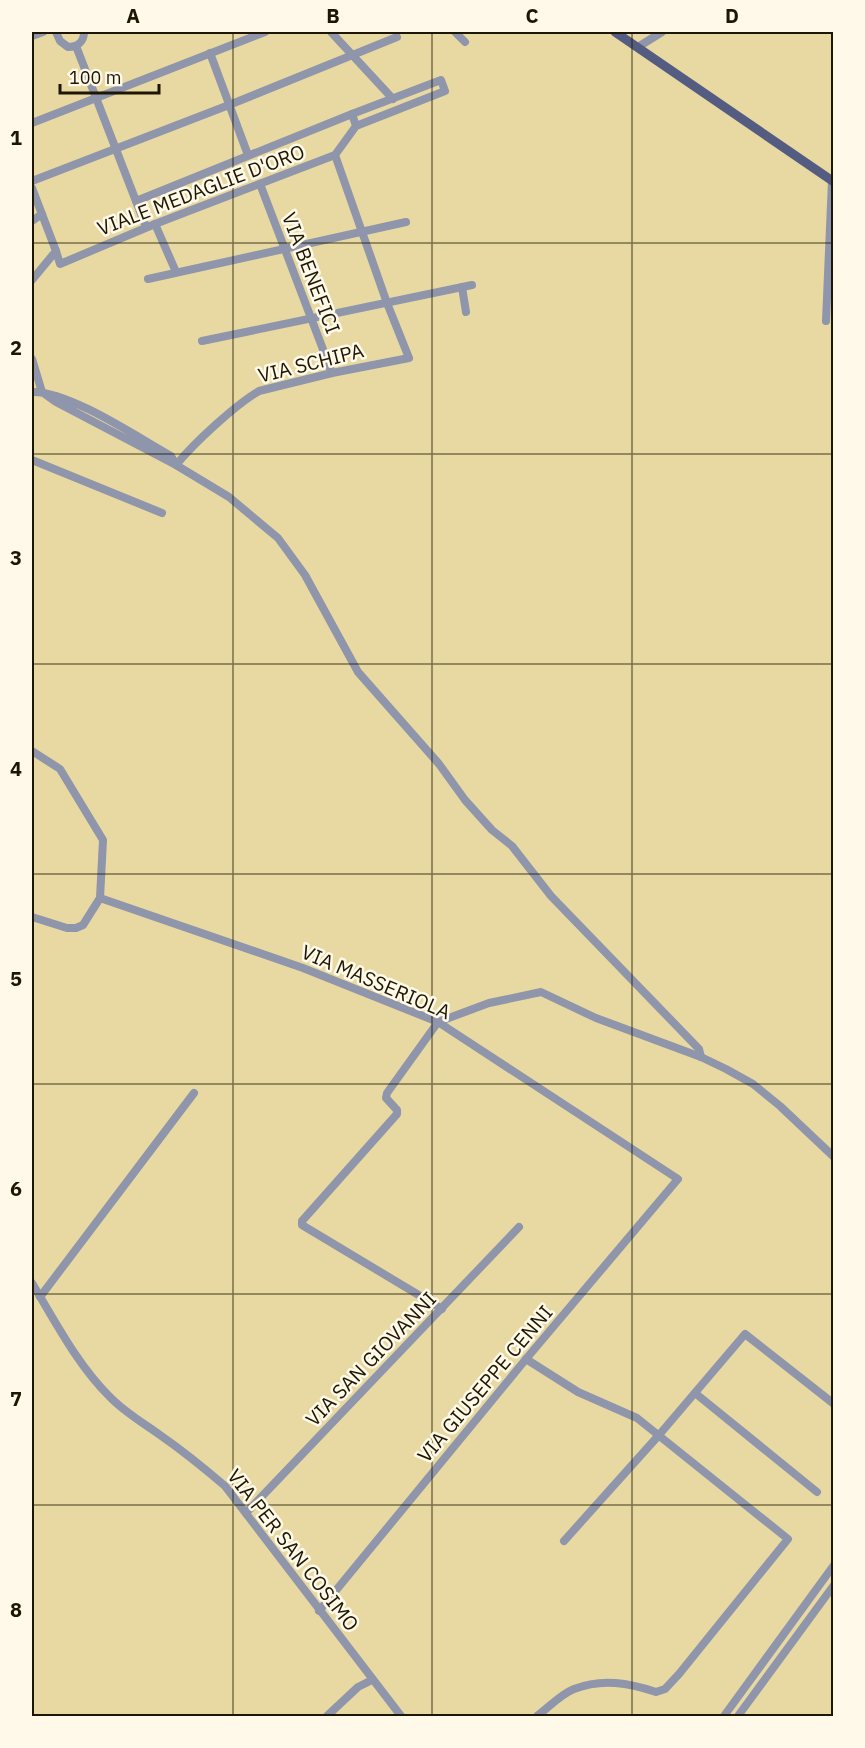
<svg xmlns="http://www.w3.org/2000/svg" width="865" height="1748" font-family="'IBM Plex Sans',sans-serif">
  <rect width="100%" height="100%" fill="#e8d8a1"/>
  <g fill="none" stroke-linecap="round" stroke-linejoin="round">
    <g stroke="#8f95aa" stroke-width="8">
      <path d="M 56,32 L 60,41 L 68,47 C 78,47 84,41 84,32"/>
      <polyline points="331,32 393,99"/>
      <polyline points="455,32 465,42"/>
      <polyline points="32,36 43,32"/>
      <polyline points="76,46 146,227"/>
      <polyline points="638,47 662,32"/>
      <polyline points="210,53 248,155"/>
      <polyline points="32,123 265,32"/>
      <path d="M 335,155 L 387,303 L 409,358 L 332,373 L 259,391 C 235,405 194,443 176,465 L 229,497 L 278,538 L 305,575 L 358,672 L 439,764 L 465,800 L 492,830 L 512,846 L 551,896 L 699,1049 L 701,1057"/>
      <polyline points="32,181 229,105 397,37"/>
      <polyline points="260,184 332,373"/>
      <polyline points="32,188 56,251 32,280"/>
      <polyline points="136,201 352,114"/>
      <polyline points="32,221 42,214"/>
      <polyline points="155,224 176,272"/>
      <polyline points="56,251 60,264 155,224 335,155 356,126 445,91 441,80 352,114 356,126"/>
      <polyline points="148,279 406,222"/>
      <polyline points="462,287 466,312"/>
      <polyline points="826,321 832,181"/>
      <polyline points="202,341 472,285"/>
      <path d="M 32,359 L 42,392 L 56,402 L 176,465 L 171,456 C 137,437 69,391 32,392"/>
      <polyline points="32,460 162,513"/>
      <polyline points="32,751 60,769 103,840 100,898 83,925 76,928 67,928 32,917"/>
      <polyline points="100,898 303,968 438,1022 678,1179 526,1359 319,1611"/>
      <path d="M 32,1283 C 55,1321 77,1364 109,1396 C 124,1412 142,1422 160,1435 C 183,1451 204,1468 225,1486 L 401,1716"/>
      <polyline points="40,1297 194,1093"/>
      <polyline points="442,1309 302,1225 302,1221 397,1114 397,1110 386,1098 387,1093 438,1022 489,1003 541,992 596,1018 701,1057 726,1069 753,1084 780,1106 834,1157"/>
      <path d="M 526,1359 L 578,1392 L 637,1418 L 788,1539 L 679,1674 L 665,1689 L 656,1692 C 629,1683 602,1678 574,1689 C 561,1694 548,1708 537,1716"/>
      <polyline points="695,1393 817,1492"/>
      <polyline points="246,1513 519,1227"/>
      <polyline points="564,1541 659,1435 745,1334 834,1404"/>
      <polyline points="327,1716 358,1687 372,1680"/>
      <polyline points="724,1716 834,1565"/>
      <polyline points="738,1716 834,1585"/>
    </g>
    <polyline stroke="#545c82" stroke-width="9" points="615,32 834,182"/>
  </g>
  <path fill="none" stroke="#1c1602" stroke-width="1.5" stroke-opacity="0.55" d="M 233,32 L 233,1716M 432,32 L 432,1716M 632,32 L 632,1716M 32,243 L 834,243M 32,454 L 834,454M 32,664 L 834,664M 32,874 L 834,874M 32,1084 L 834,1084M 32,1294 L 834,1294M 32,1505 L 834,1505"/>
  <g text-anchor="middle" stroke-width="5" stroke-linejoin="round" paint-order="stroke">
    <g font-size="20" fill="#1c1602" stroke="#fef9e9">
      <text transform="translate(201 190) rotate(-21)" y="7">VIALE MEDAGLIE D'ORO</text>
      <text transform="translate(311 273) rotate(69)" y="7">VIA BENEFICI</text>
      <text transform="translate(311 363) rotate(-14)" y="7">VIA SCHIPA</text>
      <text transform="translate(376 982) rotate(23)" y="7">VIA MASSERIOLA</text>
      <text transform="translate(371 1359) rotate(-46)" y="7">VIA SAN GIOVANNI</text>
      <text transform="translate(485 1384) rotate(-50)" y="7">VIA GIUSEPPE CENNI</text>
      <text transform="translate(293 1550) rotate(52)" y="7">VIA PER SAN COSIMO</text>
    </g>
  </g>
  <rect width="865" height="1748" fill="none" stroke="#fef9e9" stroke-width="66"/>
  <path d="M60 84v9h99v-9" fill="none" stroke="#1c1602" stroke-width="3"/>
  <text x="69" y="84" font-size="18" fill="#1c1602" stroke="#fef9e9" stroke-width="4.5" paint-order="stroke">100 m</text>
  <rect x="33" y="33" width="799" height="1682" fill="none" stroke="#1c1602" stroke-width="2"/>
  <g font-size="20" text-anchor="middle" font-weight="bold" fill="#1c1602">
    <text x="133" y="23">A</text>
    <text x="333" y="23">B</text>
    <text x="532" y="23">C</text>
    <text x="732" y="23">D</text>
    <text x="16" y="145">1</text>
    <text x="16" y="355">2</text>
    <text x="16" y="565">3</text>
    <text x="16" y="776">4</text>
    <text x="16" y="986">5</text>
    <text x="16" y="1196">6</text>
    <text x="16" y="1406">7</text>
    <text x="16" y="1617">8</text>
  </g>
</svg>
